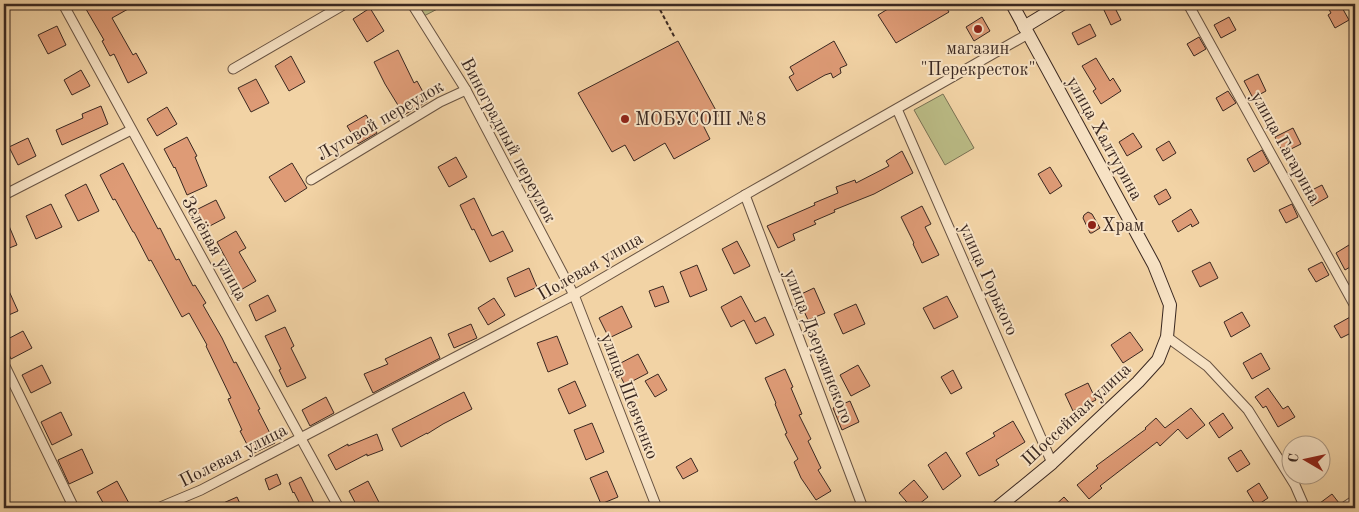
<svg xmlns="http://www.w3.org/2000/svg" width="1359" height="512" font-family="'Old Standard TT',serif">
  <rect width="100%" height="100%" fill="#f2d3a5"/>
  <filter id="stains"><feTurbulence type="fractalNoise" baseFrequency=".004" numOctaves="4"/><feColorMatrix values="0 0 0 0 .2 0 0 0 0 .09 0 0 0 0 .02 0 0 0 .5 -.17"/></filter>
  <radialGradient id="worn" r=".72"><stop offset=".6" stop-color="#630" stop-opacity="0"/><stop offset="1" stop-color="#630" stop-opacity=".3"/></radialGradient>
  <g fill="#bbbc86" stroke="#7a7254">
    <polygon points="414,4 447,4 422,17"/>
    <polygon points="943,94 974,148 945,165 914,110"/>
  </g>
  <g fill="#de9b76" stroke="#3a2821">
    <polygon points="83,4 137,4 112,18 133,55 136,53 147,73 128,83 114,54 110,56 102,41 104,40"/>
    <polygon points="896,4 944,4 949,12 896,43 878,15"/>
    <polygon points="1113,4 1121,20 1111,25 1103,8"/>
    <polygon points="1326,4 1340,4 1349,20 1335,28 1328,15 1331,13"/>
    <polygon points="370,8 384,31 367,42 353,19"/>
    <polygon points="982,17 990,31 974,41 966,27"/>
    <polygon points="1229,17 1236,30 1221,38 1214,25"/>
    <polygon points="1090,24 1096,36 1078,45 1072,33"/>
    <polygon points="57,26 66,45 48,54 38,35"/>
    <polygon points="1199,37 1206,49 1194,56 1187,44"/>
    <polygon points="678,41 719,116 703,125 710,139 674,159 665,143 634,161 625,145 612,152 578,93"/>
    <polygon points="834,41 847,65 840,68 841,73 833,78 831,73 825,75 797,91 789,77 794,74 790,67"/>
    <polygon points="398,50 414,83 417,81 428,101 404,115 385,84 374,62"/>
    <polygon points="291,56 305,82 289,91 275,66"/>
    <polygon points="1096,58 1110,81 1113,78 1121,91 1101,104 1093,91 1096,89 1082,66"/>
    <polygon points="81,70 90,86 72,95 64,80"/>
    <polygon points="1258,74 1266,91 1253,98 1244,81"/>
    <polygon points="256,79 269,103 251,112 238,88"/>
    <polygon points="1228,91 1236,103 1223,111 1216,98"/>
    <polygon points="101,106 108,124 62,145 56,130 83,118 82,114"/>
    <polygon points="167,107 177,124 157,136 147,119"/>
    <polygon points="366,115 377,133 358,144 347,126"/>
    <polygon points="1293,128 1301,144 1283,153 1275,137"/>
    <polygon points="1133,133 1142,147 1127,156 1119,142"/>
    <polygon points="187,137 197,156 195,157 207,186 187,195 175,167 174,168 164,149"/>
    <polygon points="28,138 36,156 18,165 9,147"/>
    <polygon points="1169,141 1176,153 1163,161 1156,149"/>
    <polygon points="1262,150 1269,163 1254,172 1247,159"/>
    <polygon points="902,151 913,173 874,194 834,210 835,212 814,221 816,224 793,234 795,240 778,248 767,226 815,205 814,203 838,193 836,187 855,180 856,183 889,166 886,161"/>
    <polygon points="456,157 467,177 449,187 438,167"/>
    <polygon points="123,163 141,197 158,229 160,228 176,260 179,259 193,286 195,285 206,303 203,305 222,338 234,363 236,362 260,409 258,410 275,443 252,454 240,431 242,430 228,399 231,398 206,346 207,345 189,313 182,317 151,260 149,261 134,232 133,232 115,199 113,200 100,175"/>
    <polygon points="292,163 307,188 285,202 269,177"/>
    <polygon points="1050,167 1062,186 1050,194 1038,174"/>
    <polygon points="86,184 99,211 78,221 65,195"/>
    <polygon points="1322,185 1328,197 1312,206 1306,193"/>
    <polygon points="1166,189 1171,198 1159,205 1154,196"/>
    <polygon points="474,198 492,236 503,231 513,251 490,262 474,229 472,230 460,205"/>
    <polygon points="216,200 225,218 206,228 196,210"/>
    <polygon points="51,204 62,227 36,239 26,216"/>
    <polygon points="1292,204 1298,217 1286,223 1279,210"/>
    <polygon points="922,206 931,224 925,227 939,255 922,263 913,244 914,243 901,217"/>
    <polygon points="1191,209 1199,223 1192,227 1191,224 1178,232 1172,221"/>
    <polygon points="1088,212 1092,214 1100,228 1092,233 1090,233 1083,218 1084,215"/>
    <polygon points="4,214 17,245 4,250"/>
    <polygon points="236,231 246,248 239,252 256,281 239,291 229,274 233,272 217,242"/>
    <polygon points="737,241 750,266 734,274 722,249"/>
    <polygon points="1349,245 1355,257 1355,264 1345,270 1336,253"/>
    <polygon points="1210,262 1218,278 1200,287 1192,271"/>
    <polygon points="1322,262 1329,275 1316,282 1308,269"/>
    <polygon points="697,265 707,290 690,297 680,272"/>
    <polygon points="529,268 537,287 515,297 507,278"/>
    <polygon points="4,280 18,311 4,317"/>
    <polygon points="663,286 669,302 655,307 649,291"/>
    <polygon points="814,288 825,313 808,320 797,296"/>
    <polygon points="268,295 276,311 256,321 249,305"/>
    <polygon points="741,296 755,322 765,317 774,335 756,344 744,320 731,327 721,307"/>
    <polygon points="947,296 958,317 934,329 923,308"/>
    <polygon points="494,298 505,315 488,325 478,308"/>
    <polygon points="856,304 865,324 843,334 834,314"/>
    <polygon points="622,306 632,327 609,338 599,318"/>
    <polygon points="1242,312 1250,326 1231,337 1224,322"/>
    <polygon points="1352,316 1355,323 1355,331 1341,338 1334,326"/>
    <polygon points="471,324 477,338 454,348 448,334"/>
    <polygon points="285,327 294,346 291,348 306,378 287,387 279,370 281,369 265,336"/>
    <polygon points="23,331 32,348 11,359 4,344 4,341"/>
    <polygon points="1130,332 1143,350 1123,363 1111,345"/>
    <polygon points="557,336 568,364 548,372 537,343"/>
    <polygon points="431,337 440,358 373,393 364,374 388,364 385,359"/>
    <polygon points="1261,353 1270,369 1252,379 1243,363"/>
    <polygon points="638,354 648,373 625,385 615,366"/>
    <polygon points="42,365 51,383 31,393 22,375"/>
    <polygon points="858,365 870,386 851,396 840,375"/>
    <polygon points="785,369 793,387 791,388 802,414 799,415 811,439 808,441 821,468 818,470 831,491 816,500 801,478 794,462 798,459 785,434 787,433 775,404 776,403 765,378"/>
    <polygon points="953,370 962,388 951,394 941,377"/>
    <polygon points="658,374 667,390 655,397 645,381"/>
    <polygon points="575,381 586,406 569,414 558,389"/>
    <polygon points="1088,383 1096,400 1073,411 1065,394"/>
    <polygon points="1268,388 1283,409 1288,406 1295,417 1278,427 1266,406 1263,408 1255,397"/>
    <polygon points="464,392 472,409 443,424 427,434 427,433 401,447 392,429"/>
    <polygon points="326,397 334,413 310,426 302,410"/>
    <polygon points="850,401 859,422 842,430 833,408"/>
    <polygon points="1191,408 1205,425 1187,439 1178,429 1160,446 1157,442 1100,486 1102,488 1089,499 1077,485 1098,468 1096,466 1146,429 1145,428 1156,418 1165,428"/>
    <polygon points="61,412 72,435 52,445 41,422"/>
    <polygon points="1223,413 1233,428 1219,438 1209,423"/>
    <polygon points="1013,421 1025,442 996,460 999,465 979,476 966,453 995,436 993,433"/>
    <polygon points="592,423 604,452 586,460 574,430"/>
    <polygon points="377,434 383,450 367,456 367,454 336,470 328,455 348,444 348,446"/>
    <polygon points="82,449 93,473 69,484 58,460"/>
    <polygon points="1241,450 1250,464 1237,472 1228,458"/>
    <polygon points="946,452 961,476 943,490 928,465"/>
    <polygon points="691,458 698,471 683,479 676,467"/>
    <polygon points="607,471 618,497 601,504 590,478"/>
    <polygon points="277,474 281,484 269,490 265,479"/>
    <polygon points="301,477 312,499 316,508 302,508 294,492 293,493 289,483"/>
    <polygon points="914,480 928,497 914,508 912,508 899,493"/>
    <polygon points="117,481 130,505 125,508 106,508 97,492"/>
    <polygon points="368,481 382,508 358,508 349,491"/>
    <polygon points="1259,483 1268,498 1256,506 1247,491"/>
    <polygon points="1332,494 1339,503 1337,508 1324,508 1320,503"/>
    <polygon points="237,497 242,508 212,508"/>
    <polygon points="1064,497 1074,508 1052,508"/>
  </g>
  <g fill="none" stroke-linecap="round" stroke-linejoin="round">
    <defs>
      <g id="street">
        <polyline points="63,4 339,508"/>
        <polyline points="412,4 466,90 574,295 657,508"/>
        <polyline points="1188,4 1355,306"/>
        <polyline points="233,69 345,4"/>
        <polyline points="897,109 1052,463"/>
        <polyline points="311,180 440,102 466,90"/>
        <polyline points="4,195 131,130"/>
        <polyline points="745,195 863,508"/>
        <polyline points="1167,337 1207,366 1248,410 1295,485 1305,508"/>
        <polyline points="4,364 74,508"/>
        <polyline points="158,508 201,490 574,295 745,195 1028,34"/>
        <polyline points="1343,508 1355,500"/>
      </g>
      <g id="secondary">
        <polyline points="1024,27 1062,4"/>
        <polyline points="997,508 1052,463 1138,382 1158,360 1167,337 1170,305 1154,265 1012,4"/>
      </g>
    </defs>
    <use href="#street" stroke="#685342" stroke-width="11"/>
    <use href="#secondary" stroke="#3a2821" stroke-width="14"/>
    <polyline stroke="#3a2821" stroke-width="2" stroke-dasharray="4 2.5" stroke-linecap="butt" points="657,4 675,38"/>
    <use href="#street" stroke="#f7e2c4" stroke-width="9"/>
    <use href="#secondary" stroke="#f7e2c4" stroke-width="12"/>
  </g>
  <g fill="#8f2418" stroke="#f7e2c4" stroke-width="2">
    <circle cx="978" cy="29" r="5"/>
    <circle cx="625" cy="119" r="5"/>
    <circle cx="1092" cy="225" r="5"/>
  </g>
  <g text-anchor="middle" stroke-width="4" stroke-linejoin="round" paint-order="stroke">
    <g font-size="18" fill="#3a2821" stroke="#f7e2c4" text-anchor="start">
      <text x="978" y="54" text-anchor="middle">магазин<tspan x="978" dy="21">"Перекресток"</tspan></text>
      <text x="635" y="125">МОБУСОШ №8</text>
      <text x="1102" y="231">Храм</text>
    </g>
    <g font-size="18" fill="#3a2821" stroke="#f7e2c4">
      <text transform="translate(380 120) rotate(-30)" y="6">Луговой переулок</text>
      <text transform="translate(1105 138) rotate(61)" y="6">улица Халтурина</text>
      <text transform="translate(509 140) rotate(62)" y="6">Виноградный переулок</text>
      <text transform="translate(1286 147) rotate(61)" y="6">улица Гагарина</text>
      <text transform="translate(215 248) rotate(61)" y="6">Зелёная улица</text>
      <text transform="translate(590 266) rotate(-30)" y="6">Полевая улица</text>
      <text transform="translate(989 279) rotate(66)" y="6">улица Горького</text>
      <text transform="translate(819 346) rotate(69)" y="6">улица Дзержинского</text>
      <text transform="translate(630 396) rotate(69)" y="6">улица Шевченко</text>
      <text transform="translate(1076 414) rotate(-43)" y="6">Шоссейная улица</text>
      <text transform="translate(233 455) rotate(-27)" y="6">Полевая улица</text>
    </g>
  </g>
  <rect width="1359" height="512" fill="none" stroke="#f2d3a5" stroke-width="20"/>
  <rect x="5" y="5" width="1349" height="502" fill="none" stroke="#3a2821" stroke-width="2.5"/>
  <rect x="10" y="10" width="1339" height="492" fill="none" stroke="#3a2821"/>
  <g transform="translate(1306 460) rotate(279)"><circle r="24" fill="#f7e2c4" stroke="#ab9883"/>
  <path d="M0-4L9 19L0 12L-9 19Z" fill="#8f2418"/>
  <text y="-8" font-size="14" font-weight="bold" text-anchor="middle" fill="#3a2821">С</text>
  </g>
  <rect width="100%" height="100%" filter="url(#stains)"/>
  <rect width="100%" height="100%" fill="url(#worn)"/>
</svg>
